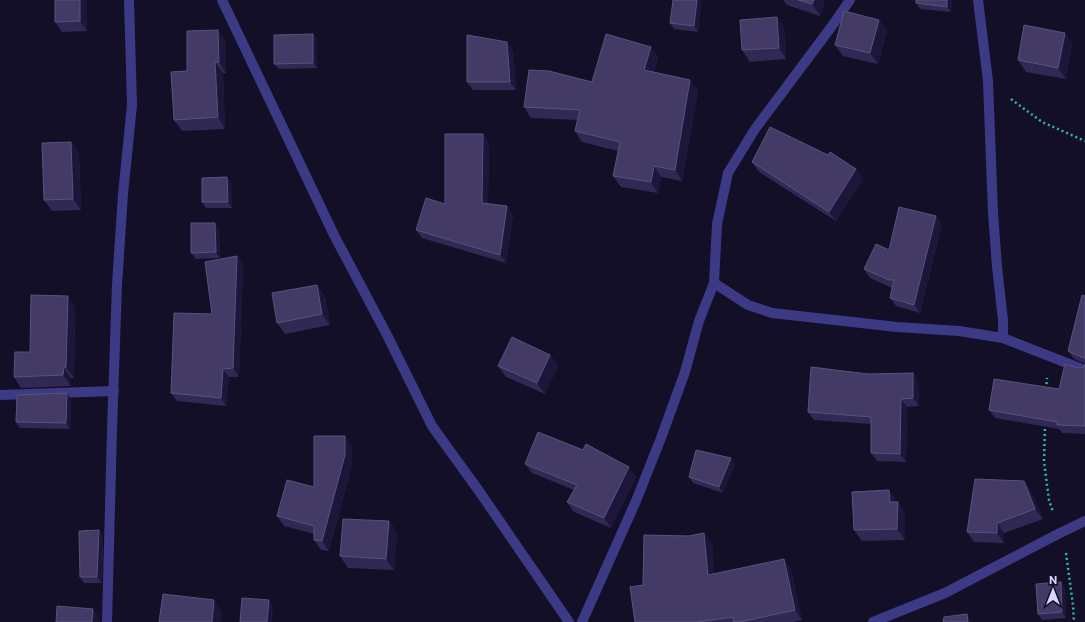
<svg xmlns="http://www.w3.org/2000/svg" width="1085" height="622" font-family="Commissioner,sans-serif">
  <rect width="100%" height="100%" fill="#130f26"/>
  <g fill="none" stroke-linecap="round" stroke-linejoin="round">
    <g stroke="#2fb8b0" stroke-width="2.5" stroke-dasharray="2 3" stroke-linecap="butt">
      <polyline points="1011,99 1042,122 1085,141"/>
      <polyline points="1046,389 1047,378"/>
      <polyline points="1045,424 1044,462 1049,500 1053,512"/>
      <polyline points="1066,553 1073,605 1074,622"/>
    </g>
    <g stroke="#3d3a85" stroke-width="10">
      <polyline points="222,0 334,235 387,335 432,426 479,491 569,622"/>
      <polyline points="978,0 988,81 993,213 997,267 1003,320 1003,338"/>
      <polyline points="714,283 748,305 772,313 897,327 959,331 1003,338 1085,370"/>
      <polyline points="0,395 114,391"/>
      <polyline points="107,622 112,430 117,285 123,194 132,105 129,0"/>
      <polyline points="582,622 636,501 661,438 685,372 699,321 714,283 717,224 728,173 755,129 832,26 850,0"/>
      <polyline points="873,622 945,593 1060,533 1085,521"/>
    </g>
  </g>
  <g fill="#312854">
    <polygon points="55,0 86,0 87,31 62,32 55,22"/>
    <polygon points="673,0 701,0 698,32 674,29 670,23"/>
    <polygon points="783,0 825,0 820,16 787,5"/>
    <polygon points="952,0 951,12 920,9 916,3"/>
    <polygon points="777,17 784,28 786,59 750,62 742,50"/>
    <polygon points="879,20 887,31 878,64 843,56 835,45"/>
    <polygon points="1065,33 1072,44 1066,79 1026,72 1018,60"/>
    <polygon points="313,34 317,40 317,68 279,69 274,64"/>
    <polygon points="226,41 226,73 223,73 225,129 182,131 174,120 187,71"/>
    <polygon points="651,47 658,57 654,72 690,80 698,91 682,181 661,177 658,193 621,187 613,176 618,151 582,142 575,131 577,120 531,118 524,107 592,82"/>
    <polygon points="513,50 516,90 473,90 467,82"/>
    <polygon points="71,142 79,153 81,210 52,211 44,200"/>
    <polygon points="489,142 488,203 513,214 506,263 422,238 416,230 445,204"/>
    <polygon points="752,162 856,169 863,179 836,221 759,172"/>
    <polygon points="227,177 231,183 232,208 206,208 202,202"/>
    <polygon points="942,224 920,313 896,306 890,298 892,288 870,278 864,269"/>
    <polygon points="219,229 220,258 196,259 191,253"/>
    <polygon points="243,264 239,377 229,377 226,406 177,401 171,393 212,314"/>
    <polygon points="317,285 325,296 330,325 285,334 277,323"/>
    <polygon points="1085,296 1085,364 1074,359 1068,351"/>
    <polygon points="75,307 74,378 71,378 71,386 21,388 14,377 30,352"/>
    <polygon points="550,355 558,366 545,394 506,377 498,366"/>
    <polygon points="1085,364 1085,434 1062,433 1059,429 995,418 989,410 1059,389 1078,368 1084,367"/>
    <polygon points="913,373 918,381 919,406 907,407 906,462 877,461 871,453 871,424 814,420 808,412 868,374"/>
    <polygon points="71,399 70,429 20,428 16,422"/>
    <polygon points="352,446 352,465 329,551 321,550 314,540 314,534 284,526 277,516 314,487"/>
    <polygon points="731,458 735,464 723,493 693,483 689,477"/>
    <polygon points="525,464 636,477 611,528 574,512 567,502 574,490 532,473"/>
    <polygon points="1031,491 1043,519 1004,533 1004,543 974,542 967,532"/>
    <polygon points="897,501 905,513 905,540 862,541 854,530"/>
    <polygon points="389,521 397,533 394,570 348,568 340,556"/>
    <polygon points="103,536 102,583 84,583 80,577"/>
    <polygon points="712,543 714,574 791,569 802,620 793,622 635,622 643,585"/>
    <polygon points="1065,587 1066,618 1042,620 1038,614"/>
  </g>
  <g fill="#1d163a">
    <polygon points="80,0 86,0 87,31 80,21"/>
    <polygon points="697,0 701,0 698,32 694,26"/>
    <polygon points="814,0 825,0 820,16 812,4"/>
    <polygon points="947,0 952,0 951,12 947,7"/>
    <polygon points="777,17 784,28 786,59 779,48"/>
    <polygon points="879,20 887,31 878,64 870,53"/>
    <polygon points="218,30 226,41 226,73 219,62"/>
    <polygon points="1065,33 1072,44 1066,79 1058,68"/>
    <polygon points="313,34 317,40 317,68 313,63"/>
    <polygon points="507,42 513,50 516,90 510,82"/>
    <polygon points="651,47 658,57 652,80 644,70"/>
    <polygon points="215,62 223,73 225,129 218,117"/>
    <polygon points="690,80 698,91 682,181 675,170"/>
    <polygon points="483,134 489,142 488,210 482,203"/>
    <polygon points="71,142 79,153 81,210 73,199"/>
    <polygon points="654,166 661,177 658,193 651,182"/>
    <polygon points="856,169 863,179 836,221 829,212"/>
    <polygon points="227,177 231,183 232,208 228,202"/>
    <polygon points="507,206 513,214 506,263 500,255"/>
    <polygon points="936,216 942,224 920,313 914,305"/>
    <polygon points="215,223 219,229 220,258 216,252"/>
    <polygon points="237,256 243,264 239,377 233,368"/>
    <polygon points="317,285 325,296 330,325 322,314"/>
    <polygon points="68,296 75,307 74,378 66,367"/>
    <polygon points="550,355 558,366 545,394 537,383"/>
    <polygon points="64,367 71,378 71,386 63,375"/>
    <polygon points="223,369 229,377 226,406 221,398"/>
    <polygon points="913,373 918,381 919,406 913,398"/>
    <polygon points="67,393 71,399 70,429 66,423"/>
    <polygon points="901,399 907,407 906,462 900,454"/>
    <polygon points="345,436 352,446 352,465 329,551 322,541"/>
    <polygon points="731,458 735,464 723,493 719,487"/>
    <polygon points="629,467 636,477 611,528 604,518"/>
    <polygon points="1024,481 1031,491 1043,519 1035,509"/>
    <polygon points="889,490 897,501 897,508 898,502 905,513 905,540 897,529 890,502"/>
    <polygon points="389,521 397,533 394,570 386,559"/>
    <polygon points="997,523 1004,533 1004,543 997,533"/>
    <polygon points="99,530 103,536 102,583 97,577"/>
    <polygon points="704,533 712,543 715,586 708,575"/>
    <polygon points="784,559 791,569 802,620 795,610"/>
    <polygon points="1061,582 1065,587 1066,618 1062,612"/>
    <polygon points="214,600 222,612 221,622 212,622"/>
    <polygon points="269,600 273,606 272,622 267,622"/>
    <polygon points="93,609 101,620 100,622 92,622"/>
    <polygon points="967,614 971,620 972,622 968,622"/>
  </g>
  <g fill="#433a66" stroke="#5a527e">
    <polygon points="55,0 80,0 80,21 55,22"/>
    <polygon points="673,0 697,0 694,26 670,23"/>
    <polygon points="798,0 814,0 812,4"/>
    <polygon points="916,0 947,0 947,7 916,3"/>
    <polygon points="844,11 879,20 870,53 835,45"/>
    <polygon points="777,17 779,48 742,50 740,20"/>
    <polygon points="1024,25 1065,33 1058,68 1018,60"/>
    <polygon points="218,30 219,62 215,62 218,117 174,120 171,72 187,71 187,31"/>
    <polygon points="313,34 313,63 274,64 274,35"/>
    <polygon points="606,34 651,47 644,70 690,80 675,170 654,166 651,182 613,176 620,142 575,131 580,110 524,107 529,70 549,71 592,82"/>
    <polygon points="467,35 507,42 510,82 467,82"/>
    <polygon points="770,127 828,155 830,152 856,169 829,212 752,162"/>
    <polygon points="445,134 483,134 482,203 507,206 500,255 416,230 426,198 445,204"/>
    <polygon points="71,142 73,199 44,200 42,143"/>
    <polygon points="227,177 228,202 202,202 202,178"/>
    <polygon points="899,207 936,216 914,305 890,298 894,280 889,280 864,269 876,244 889,250"/>
    <polygon points="191,223 215,223 216,252 191,253"/>
    <polygon points="237,256 233,368 223,369 221,398 171,393 174,313 212,314 205,262"/>
    <polygon points="317,285 322,314 277,323 272,293"/>
    <polygon points="31,295 68,296 66,367 64,367 63,375 14,377 15,352 30,352"/>
    <polygon points="1082,295 1085,296 1085,359 1084,358 1068,351"/>
    <polygon points="512,337 550,355 537,383 498,366"/>
    <polygon points="1065,364 1078,368 1084,367 1085,364 1085,426 1057,425 1057,422 989,410 994,379 1059,389"/>
    <polygon points="811,367 868,374 913,373 913,398 901,399 900,454 871,453 871,417 808,412"/>
    <polygon points="67,393 66,423 16,422 17,395"/>
    <polygon points="538,432 583,450 586,444 629,467 604,518 567,502 577,485 525,464"/>
    <polygon points="314,436 345,436 345,455 322,541 314,540 314,526 277,516 287,480 314,487"/>
    <polygon points="696,450 731,458 719,487 689,477"/>
    <polygon points="975,479 1024,481 1035,509 997,523 997,533 967,532"/>
    <polygon points="889,490 890,502 898,502 897,529 854,530 852,492"/>
    <polygon points="343,519 389,521 386,559 340,556"/>
    <polygon points="99,530 97,577 80,577 79,531"/>
    <polygon points="704,533 708,575 784,559 795,610 740,622 734,622 733,617 698,622 635,622 630,587 643,585 644,535 689,536"/>
    <polygon points="1061,582 1062,612 1038,614 1036,584"/>
    <polygon points="163,594 214,600 212,622 159,622"/>
    <polygon points="242,598 269,600 267,622 240,622"/>
    <polygon points="57,606 93,609 92,622 56,622"/>
    <polygon points="967,614 968,622 943,622 944,617"/>
  </g>
  <g transform="translate(1053 590)" stroke="#130f26" stroke-width="3" paint-order="stroke">
  <path d="M0-3L7 15L0 10L-7 15Z" fill="#d9d4ff"/>
  <text y="-6" font-size="11" font-weight="bold" text-anchor="middle" fill="#d9d4ff">N</text>
  </g>
</svg>
